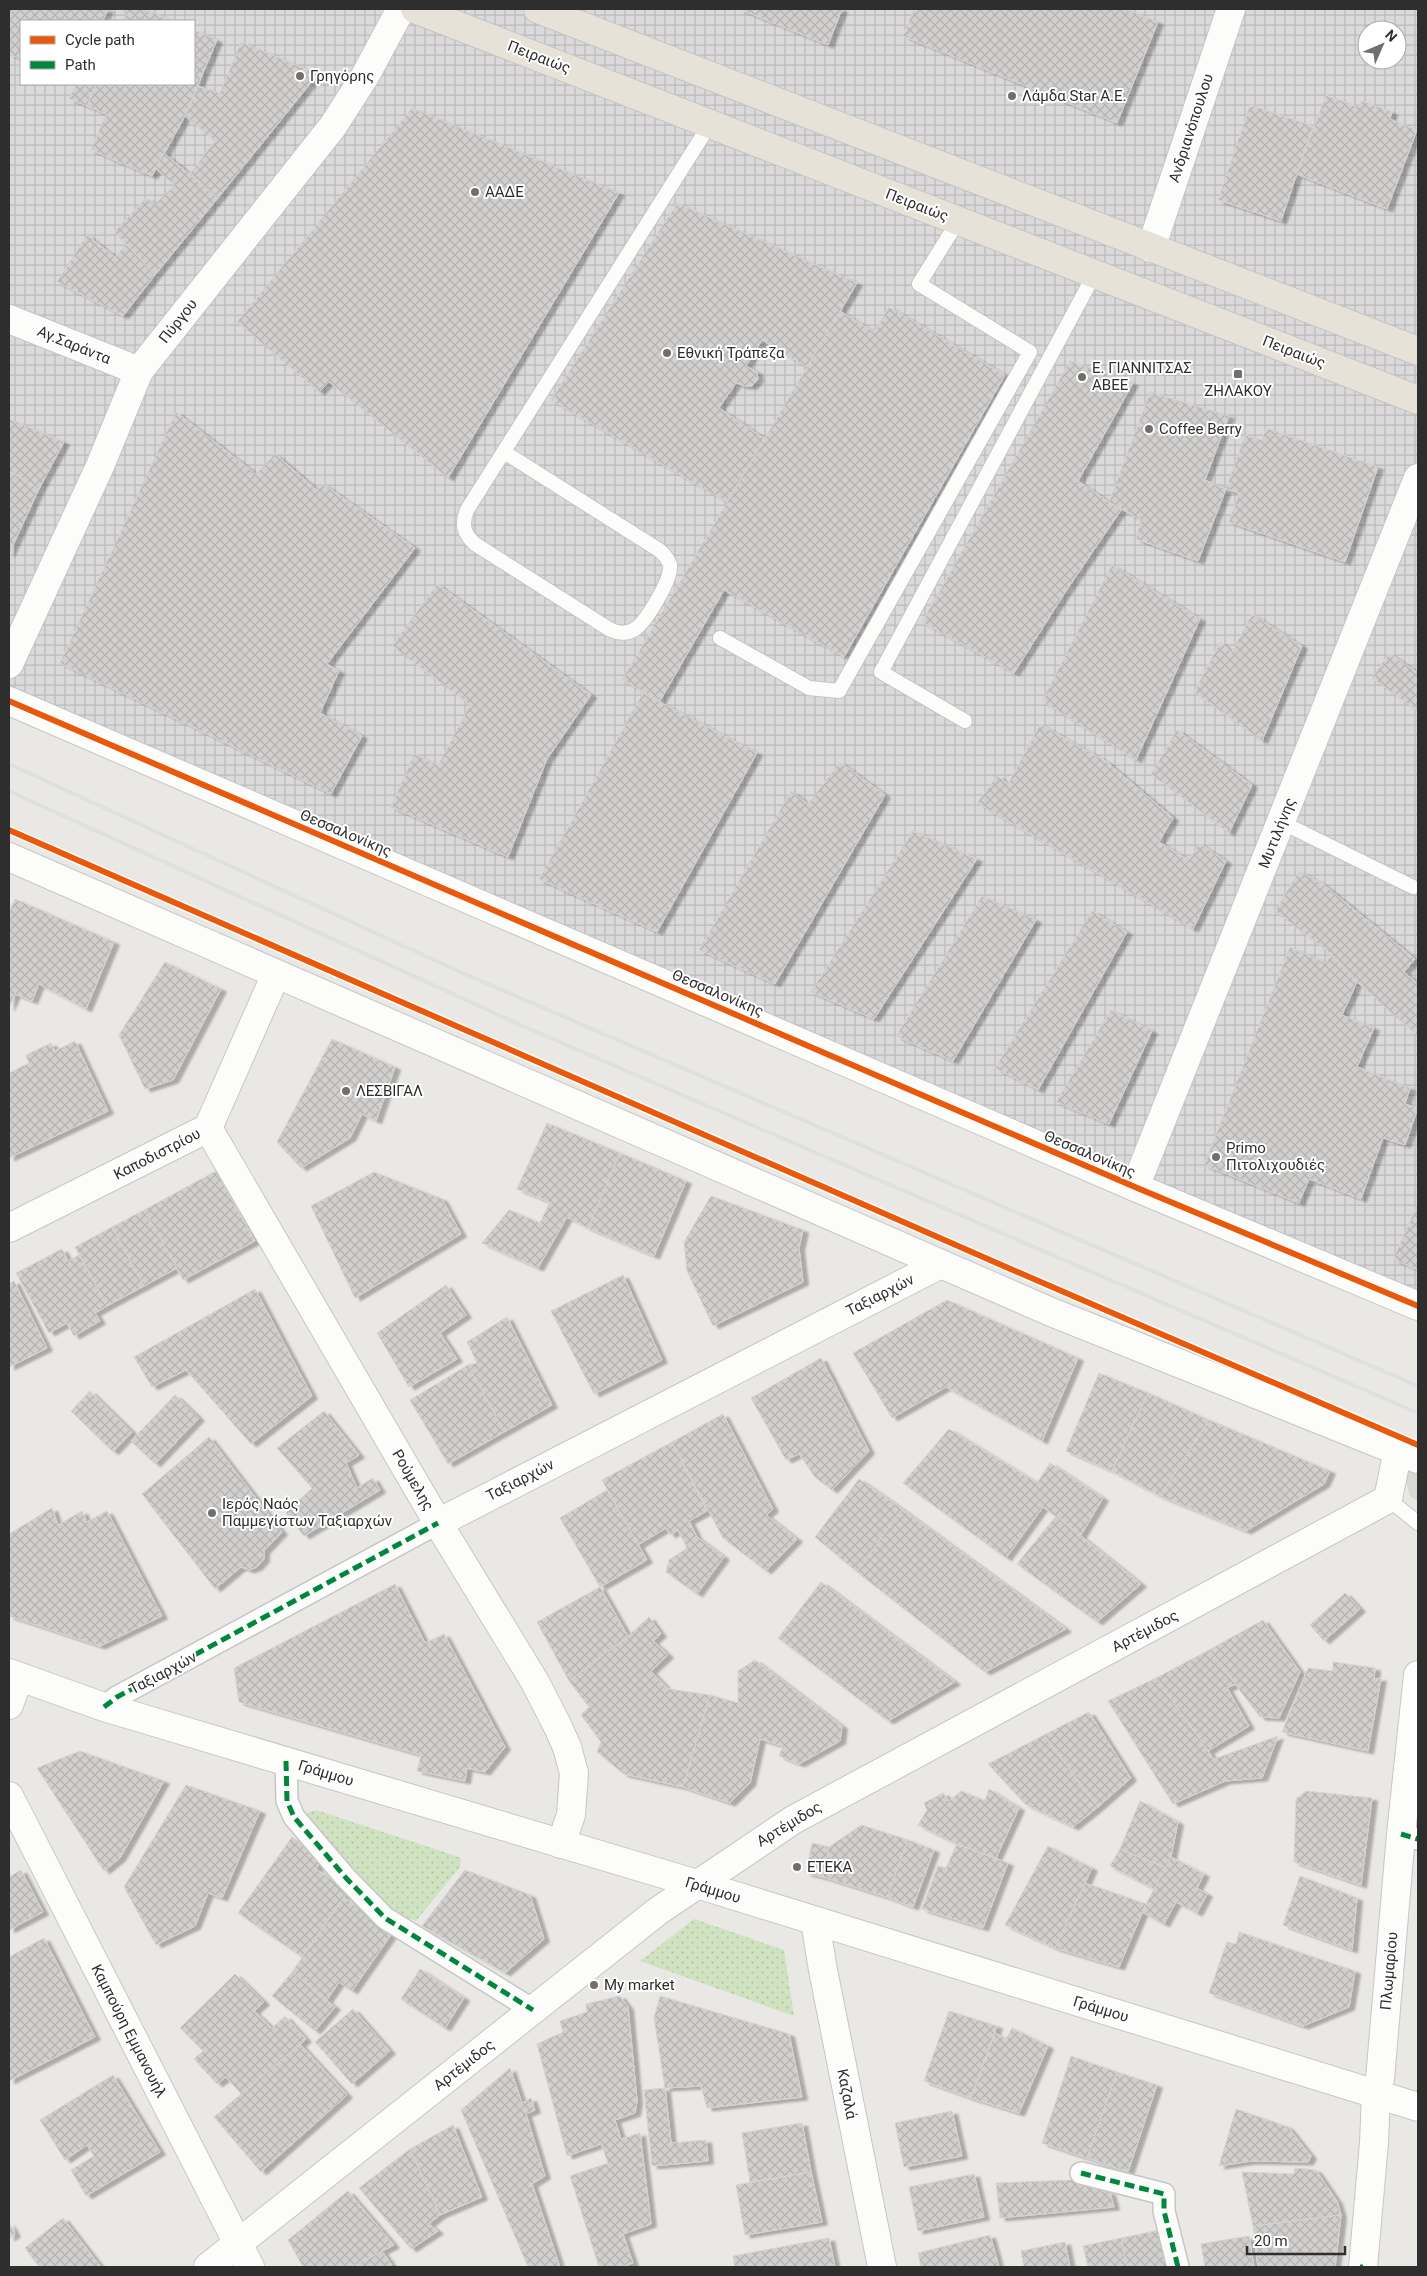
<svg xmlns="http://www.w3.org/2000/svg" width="1427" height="2276" font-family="Roboto,sans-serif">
  <defs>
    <pattern id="industrial-grid" width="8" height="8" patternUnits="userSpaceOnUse" patternTransform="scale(1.25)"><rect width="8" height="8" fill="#dbd9db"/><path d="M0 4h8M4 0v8" fill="none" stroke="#bcbbbc"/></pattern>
    <pattern id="grass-dots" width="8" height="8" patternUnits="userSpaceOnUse" patternTransform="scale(1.25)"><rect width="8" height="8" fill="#cfe3c1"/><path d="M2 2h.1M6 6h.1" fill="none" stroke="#b2c3a6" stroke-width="1.8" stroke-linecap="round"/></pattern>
    <pattern id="building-cross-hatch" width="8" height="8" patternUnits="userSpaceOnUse" patternTransform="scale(1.25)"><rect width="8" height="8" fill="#d2d0ce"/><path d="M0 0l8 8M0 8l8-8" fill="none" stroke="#b5b3b1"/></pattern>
    <filter id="shadow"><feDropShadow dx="5.5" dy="3" stdDeviation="1" flood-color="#0004"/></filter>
  </defs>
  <rect width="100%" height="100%" fill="#eae8e5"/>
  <path fill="url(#industrial-grid)" fill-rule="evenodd" d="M 9,9 L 1418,9 L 1418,1303 L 9,688 ZM 21,21 L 194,21 L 194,84 L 21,84 ZM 1367,30 L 1397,30 L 1397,60 L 1367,60 Z"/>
  <g fill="url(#grass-dots)">
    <polygon points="316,1810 444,1852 461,1858 460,1867 416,1921 402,1916 383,1905 305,1814"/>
    <polygon points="694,1919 784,1950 794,2016 640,1961"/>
  </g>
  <polygon fill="#dad8d5" points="1398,1450 1418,1459 1418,1501 1410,1496"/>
  <g fill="url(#building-cross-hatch)" stroke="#d5d4d1" filter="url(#shadow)">
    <polygon points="9,9 108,9 103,21 21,21 21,59 9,54"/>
    <polygon points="128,9 144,9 173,21 122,21"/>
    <polygon points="739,9 842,9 828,45"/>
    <polygon points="914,9 1125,9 1158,22 1117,123 903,36"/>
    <polygon points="194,30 217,40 185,116 152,176 91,150 106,114 87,106 96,84 194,84"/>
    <polygon points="241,42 318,74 218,198 190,173 215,141 185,116 198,86 220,93"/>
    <polygon points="76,84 96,84 87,106 69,99"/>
    <polygon points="1326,95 1359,107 1362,101 1392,112 1390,119 1417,130 1387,209 1296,174"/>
    <polygon points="1250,105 1313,126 1281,221 1218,200"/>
    <polygon points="412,108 619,193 448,478 329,382 319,392 237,322"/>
    <polygon points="164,153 218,198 155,275 114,232 146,198 155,204 175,185 155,168"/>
    <polygon points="677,203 857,283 807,367 762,340 746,366 757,372 758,379 752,386 744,386 736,383 719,408 765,439 727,502 551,400"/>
    <polygon points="87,235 115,257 126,244 155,275 123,316 57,282"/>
    <polygon points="889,307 1005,375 844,657 724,590 660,701 622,680 840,311 874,332"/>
    <polygon points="1070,361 1133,383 1078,481 1121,510 1066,591 1014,673 922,622"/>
    <polygon points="1150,392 1229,416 1205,480 1226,489 1198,561 1136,539 1141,520 1109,502"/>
    <polygon points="176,412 256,474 275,454 317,490 323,484 415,548 327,664 339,671 320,713 362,736 331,794 60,663"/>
    <polygon points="9,419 64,442 39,489 9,471"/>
    <polygon points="1266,428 1378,467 1345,562 1229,522 1239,493 1226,489 1245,435 1262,440"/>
    <polygon points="9,471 39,489 9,554"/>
    <polygon points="1112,565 1200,619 1136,760 1042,701"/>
    <polygon points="437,584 591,695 547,759 508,857 391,807 414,754 438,765 470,705 392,646"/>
    <polygon points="1252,614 1302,646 1262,741 1194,692 1220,642 1232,652"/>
    <polygon points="1389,653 1418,673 1418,711 1372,678"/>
    <polygon points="643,693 757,753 657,932 539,879"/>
    <polygon points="1040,724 1107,762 1173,818 1159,842 1189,860 1199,843 1226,861 1193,929 977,803 997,776 1008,784"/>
    <polygon points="1177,730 1252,785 1229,833 1151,774"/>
    <polygon points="840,762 885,795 775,984 699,950 791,791 808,804"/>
    <polygon points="913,831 977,859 874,1019 811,992"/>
    <polygon points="1299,871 1323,884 1415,959 1404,972 1418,984 1418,1036 1357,982 1331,954 1275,911"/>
    <polygon points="982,896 1036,920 953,1061 896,1036"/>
    <polygon points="15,899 114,942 86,1009 39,984 32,1001 15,994 9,1008 9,913"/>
    <polygon points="1092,911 1127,932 1038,1090 995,1068"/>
    <polygon points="1290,947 1326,963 1331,954 1357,982 1342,1015 1374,1028 1357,1067 1410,1088 1405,1104 1418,1108 1405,1145 1383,1138 1361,1199 1309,1179 1299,1203 1204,1165"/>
    <polygon points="165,962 221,989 173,1080 145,1089 119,1035"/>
    <polygon points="1111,1010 1152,1031 1109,1124 1056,1102"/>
    <polygon points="332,1039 395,1067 376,1121 362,1114 350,1138 301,1168 277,1142"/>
    <polygon points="75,1041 108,1111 9,1158 9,1073 29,1063 26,1055 51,1043 55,1051"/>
    <polygon points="547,1123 620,1153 588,1228 567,1217 538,1268 482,1243 509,1210 540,1223 550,1202 517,1189"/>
    <polygon points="620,1153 686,1181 654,1256 588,1228"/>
    <polygon points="216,1171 255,1241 183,1280 144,1210"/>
    <polygon points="374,1172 442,1199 461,1234 355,1298 311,1206"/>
    <polygon points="711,1196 803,1230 799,1248 803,1282 713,1326 687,1271 684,1242"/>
    <polygon points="1418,1203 1418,1270 1393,1259"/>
    <polygon points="144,1210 177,1268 144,1286 112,1227"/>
    <polygon points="112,1227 144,1286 107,1306 75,1247"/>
    <polygon points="62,1249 68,1261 79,1255 107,1306 95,1313 100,1321 74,1336 67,1323 49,1333 16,1273"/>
    <polygon points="623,1275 662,1360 594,1394 551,1311"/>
    <polygon points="14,1281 47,1348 9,1367 9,1284"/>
    <polygon points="446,1285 466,1315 440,1333 457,1359 409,1387 377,1333"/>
    <polygon points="255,1289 312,1396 251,1444 186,1370 152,1387 134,1357"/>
    <polygon points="947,1300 1078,1358 1042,1441 946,1387 892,1418 853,1353"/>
    <polygon points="507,1317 552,1405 504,1432 468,1365 477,1363 467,1342"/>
    <polygon points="821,1358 869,1451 832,1490 815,1477 799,1454 786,1460 751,1398"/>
    <polygon points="468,1365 504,1432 448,1464 410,1400"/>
    <polygon points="1099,1373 1148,1393 1112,1471 1066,1451"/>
    <polygon points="90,1391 132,1432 113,1452 71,1411"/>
    <polygon points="1148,1393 1209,1420 1160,1496 1112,1471"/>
    <polygon points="175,1395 199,1418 155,1464 131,1441"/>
    <polygon points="324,1411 359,1455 346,1463 357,1488 373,1478 380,1490 304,1536 286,1513 312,1488 277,1448"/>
    <polygon points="723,1414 773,1509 766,1515 797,1539 766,1571 723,1538 672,1442"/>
    <polygon points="1209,1420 1330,1471 1324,1484 1246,1531 1160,1496"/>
    <polygon points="949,1429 1037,1483 1050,1463 1103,1498 1081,1535 1043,1507 1006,1558 903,1483"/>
    <polygon points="209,1437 282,1532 264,1551 264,1559 257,1567 249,1570 241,1567 215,1589 142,1494"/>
    <polygon points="672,1442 707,1511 689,1521 697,1537 724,1557 697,1594 666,1572 669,1560 687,1548 678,1530 670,1535 666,1528 638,1545 602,1480"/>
    <polygon points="859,1479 902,1509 857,1572 815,1537"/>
    <polygon points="607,1490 647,1560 600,1587 560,1518"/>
    <polygon points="52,1508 58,1525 82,1511 87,1522 107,1511 162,1616 100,1646 9,1616 9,1534"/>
    <polygon points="902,1509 1066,1629 985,1672 857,1572"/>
    <polygon points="1056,1516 1141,1584 1097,1622 1017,1564"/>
    <polygon points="821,1582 955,1682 888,1721 778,1638"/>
    <polygon points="395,1584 425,1643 444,1634 505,1747 485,1772 467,1768 465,1781 417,1771 421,1755 239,1702 234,1668"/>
    <polygon points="600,1587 628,1636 569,1681 537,1622"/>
    <polygon points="1345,1593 1360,1609 1324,1641 1310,1625"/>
    <polygon points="649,1617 661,1634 653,1641 668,1655 651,1671 668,1689 710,1695 683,1787 624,1774 597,1752 601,1742 581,1715 589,1707 569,1681 628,1636"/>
    <polygon points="1263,1620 1300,1672 1279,1718 1260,1717 1209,1650"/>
    <polygon points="1209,1650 1236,1684 1227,1688 1249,1726 1208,1751 1156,1678"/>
    <polygon points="755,1660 842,1726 840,1741 799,1764 779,1756 783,1746 760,1739 750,1783 730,1803 683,1787 710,1695 738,1703 738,1671"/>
    <polygon points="1333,1662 1375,1668 1374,1679 1381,1678 1368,1751 1282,1732 1308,1668 1333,1671"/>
    <polygon points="1156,1678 1214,1759 1278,1736 1262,1778 1225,1781 1173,1804 1108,1701"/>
    <polygon points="1089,1712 1131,1778 1098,1807 1044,1735"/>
    <polygon points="1044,1735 1098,1807 1073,1827 1025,1804 988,1764"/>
    <polygon points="80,1751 164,1781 120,1858 104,1871 37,1768"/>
    <polygon points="186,1785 260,1811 222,1898 208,1893 195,1926 156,1945 124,1887"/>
    <polygon points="989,1789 1019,1808 996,1858 957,1844 918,1825 927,1810 924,1803 943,1793 949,1801 961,1791 985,1801"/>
    <polygon points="1306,1791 1372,1798 1361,1885 1294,1862 1296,1799"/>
    <polygon points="1140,1801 1178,1822 1171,1857 1166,1868 1120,1849"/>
    <polygon points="861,1825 908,1840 887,1897 823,1877 829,1847"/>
    <polygon points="292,1837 323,1859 316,1869 348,1891 302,1957 238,1913"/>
    <polygon points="908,1840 934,1850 913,1907 887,1897"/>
    <polygon points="812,1843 829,1847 823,1877 806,1873"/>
    <polygon points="957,1844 1008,1863 983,1928 922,1909 938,1866 946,1868"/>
    <polygon points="1048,1846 1092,1868 1055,1948 1005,1925"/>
    <polygon points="1120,1849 1166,1868 1154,1889 1110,1866"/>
    <polygon points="1171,1857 1204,1874 1197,1888 1207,1894 1197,1913 1176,1902 1164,1924 1142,1912"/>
    <polygon points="21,1870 43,1912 9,1930 9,1877"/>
    <polygon points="465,1870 530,1895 544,1939 505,1973 422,1926"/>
    <polygon points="1300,1876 1357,1898 1352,1950 1283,1925"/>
    <polygon points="1085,1883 1146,1904 1119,1967 1055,1948"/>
    <polygon points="344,1897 393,1932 352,1991 339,1982 327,2000 292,1972"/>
    <polygon points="1239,1932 1355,1971 1349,2007 1303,2026 1209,1993 1227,1942 1236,1944"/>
    <polygon points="44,1938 95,2037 9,2081 9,1957"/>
    <polygon points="420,1969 464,1998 445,2028 401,1999"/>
    <polygon points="292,1972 335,2007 315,2031 272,1996"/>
    <polygon points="235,1974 264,2002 254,2011 272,2028 285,2016 306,2039 242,2095 226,2077 217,2084 194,2059 203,2051 180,2028"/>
    <polygon points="620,1996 628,2007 637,2101 635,2113 615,2120 621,2139 640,2133 651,2224 623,2234 633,2263 621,2267 599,2267 570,2176 608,2163 601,2144 567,2156 537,2044 563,2032 560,2021 587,2012 586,2004"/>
    <polygon points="660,1996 789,2034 802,2097 707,2108 701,2086 665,2088 654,2018"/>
    <polygon points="353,2009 390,2051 352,2084 315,2042"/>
    <polygon points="949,2011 997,2026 971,2098 924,2081"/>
    <polygon points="1012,2028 1048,2046 1019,2113 971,2098 995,2033 1006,2039"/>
    <polygon points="300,2044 347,2095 261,2172 214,2117"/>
    <polygon points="1071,2056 1117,2072 1087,2158 1042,2143"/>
    <polygon points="510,2068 522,2103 531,2098 535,2110 526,2114 545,2176 532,2184 560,2267 528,2267 461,2110"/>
    <polygon points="1117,2072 1157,2085 1128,2172 1087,2158"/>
    <polygon points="113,2075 160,2152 86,2196 71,2170 94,2156 87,2145 65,2160 40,2120"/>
    <polygon points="665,2088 671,2143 706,2140 708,2161 652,2166 644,2090"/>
    <polygon points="1236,2109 1288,2127 1311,2156 1308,2162 1251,2161 1219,2166"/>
    <polygon points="952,2111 962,2156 904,2167 895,2123"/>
    <polygon points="802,2123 811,2172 750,2182 742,2133"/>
    <polygon points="453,2125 482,2197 440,2215 410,2149"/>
    <polygon points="410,2149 440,2215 429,2224 438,2231 411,2249 359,2188"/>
    <polygon points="1295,2168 1316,2170 1337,2201 1341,2215 1253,2226 1242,2172 1294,2174"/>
    <polygon points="811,2172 822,2222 745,2235 736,2185"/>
    <polygon points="974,2174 984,2217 918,2231 909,2187"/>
    <polygon points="1099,2179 1101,2191 1110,2192 1114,2207 1000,2218 996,2183"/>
    <polygon points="348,2191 394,2245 352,2267 303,2267 288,2240"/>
    <polygon points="1341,2215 1335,2267 1258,2267 1253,2226"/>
    <polygon points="63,2218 101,2267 39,2267 25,2248"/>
    <polygon points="9,2223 15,2234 9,2238"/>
    <polygon points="1165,2229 1173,2267 1127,2267 1121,2238"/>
    <polygon points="990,2235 999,2267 921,2267 918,2253"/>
    <polygon points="1249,2236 1254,2267 1205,2267 1201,2244"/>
    <polygon points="829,2238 835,2267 735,2267 733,2256"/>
    <polygon points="1121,2238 1127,2267 1088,2267 1083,2246"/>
    <polygon points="1065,2242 1070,2267 1024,2267 1021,2251"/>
    <polygon points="382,2251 392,2265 389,2267 352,2267"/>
  </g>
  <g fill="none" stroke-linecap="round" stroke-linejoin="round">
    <defs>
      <g id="service">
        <path d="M 504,452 L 659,550 C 664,554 668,559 670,565 C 672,579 646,622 635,629 C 626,635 617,633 609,629 L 475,544 C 464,534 461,525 467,510 L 710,124"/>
        <polyline points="720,638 809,688 839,691 1030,352 919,284 958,221"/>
        <polyline points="965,721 881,672 1094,275"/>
        <polyline points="1281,822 1413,887"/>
        <polyline points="1388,1499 1418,1523"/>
      </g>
      <g id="pedestrian">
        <polyline points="104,1707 117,1697 438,1523"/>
        <polyline points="286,1761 287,1801 294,1817 346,1878 385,1918 533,2010"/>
        <polyline points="1401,1834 1418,1839"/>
        <polyline points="1081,2173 1164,2194 1164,2211 1178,2267"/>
      </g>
      <g id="minor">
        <polyline points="1151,248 1231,9"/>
        <polyline points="9,319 139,371"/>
        <polyline points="9,664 100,466 139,371 333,126 365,76 401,9"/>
        <polyline points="9,701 1135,1187 1418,1306"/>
        <polyline points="9,857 1051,1312 1418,1459"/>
        <polyline points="208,1128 438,1523 535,1682 557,1725 567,1747 574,1773 571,1815 561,1844"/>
        <polyline points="1135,1187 1418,478"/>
        <polyline points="9,1228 208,1128 276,974"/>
        <polyline points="438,1523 941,1264"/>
        <polyline points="9,1705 19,1677"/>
        <polyline points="9,1796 250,2267"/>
        <polyline points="815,1921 823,1970 882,2267"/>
        <polyline points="208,2267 658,1911 793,1820 1388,1499 1398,1450"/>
        <polyline points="1363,2267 1374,2143 1376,2094 1380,2079 1401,1834 1418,1675"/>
      </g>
      <polyline id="tertiary" points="9,1673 104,1707 697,1884 1418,2107"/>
      <g id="primary">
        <polyline points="415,9 1418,400"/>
        <polyline points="538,9 1418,351"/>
      </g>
    </defs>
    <use href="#service" stroke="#c7c6c7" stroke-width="16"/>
    <use href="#pedestrian" stroke="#c7c6c7" stroke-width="24"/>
    <use href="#minor" stroke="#c7c6c7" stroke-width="30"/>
    <use href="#tertiary" stroke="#c7c6c7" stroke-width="30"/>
    <use href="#primary" stroke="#c6c5c4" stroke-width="30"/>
    <use href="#service" stroke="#fcfcfb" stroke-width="14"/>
    <use href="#pedestrian" stroke="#fcfcfb" stroke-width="21"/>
    <use href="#minor" stroke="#fcfcfb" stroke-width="28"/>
    <use href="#tertiary" stroke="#fcfcfb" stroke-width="28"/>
    <use href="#primary" stroke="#e6e2d7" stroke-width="28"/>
    <g stroke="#dfe0e1" stroke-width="4">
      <polyline points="9,764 458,971 1418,1386"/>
      <polyline points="9,791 525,1027 1418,1413"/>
    </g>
    <g stroke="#00873e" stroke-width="5" stroke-dasharray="10 5" stroke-linecap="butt">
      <polyline points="104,1707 117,1697 438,1523"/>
      <polyline points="286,1761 287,1801 294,1817 346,1878 385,1918 533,2010"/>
      <polyline points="1401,1834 1418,1839"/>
      <polyline points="1081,2173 1164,2194 1164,2211 1178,2267"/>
      <polyline points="1360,2267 1363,2267"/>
    </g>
    <defs>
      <g id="cycleway">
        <polyline points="9,701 1135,1187 1418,1306"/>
        <polyline points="9,830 1006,1267 1418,1445"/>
      </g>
    </defs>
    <use href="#cycleway" stroke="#fff" stroke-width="9"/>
    <use href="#cycleway" stroke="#e8590c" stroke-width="6"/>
  </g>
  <g fill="#706f6e" stroke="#fff" stroke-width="2">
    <circle cx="300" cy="76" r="5"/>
    <circle cx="1012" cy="96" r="5"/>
    <circle cx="475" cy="192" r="5"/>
    <circle cx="667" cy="353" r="5"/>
    <rect x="1233" y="369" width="10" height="10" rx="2.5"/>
    <circle cx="1082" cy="377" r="5"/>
    <circle cx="1149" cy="429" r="5"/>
    <circle cx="346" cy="1091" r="5"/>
    <circle cx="1216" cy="1157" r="5"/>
    <circle cx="212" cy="1513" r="5"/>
    <circle cx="797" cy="1867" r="5"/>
    <circle cx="594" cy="1985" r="5"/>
  </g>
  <g text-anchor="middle" stroke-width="4" stroke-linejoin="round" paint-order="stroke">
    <g font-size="15" fill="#2e2e2e" stroke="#fff">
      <text transform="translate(539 57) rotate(21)" y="5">Πειραιώς</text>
      <text transform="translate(1191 128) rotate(-72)" y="5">Ανδριανόπουλου</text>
      <text transform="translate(917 205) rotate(21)" y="5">Πειραιώς</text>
      <text transform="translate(178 321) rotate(-52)" y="5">Πύργου</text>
      <text transform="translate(74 345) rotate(22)" y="5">Αγ.Σαράντα</text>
      <text transform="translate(1294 352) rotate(21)" y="5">Πειραιώς</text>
      <text transform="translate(346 833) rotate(23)" y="5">Θεσσαλονίκης</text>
      <text transform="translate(1277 833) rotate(-68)" y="5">Μυτιλήνης</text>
      <text transform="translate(718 993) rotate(23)" y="5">Θεσσαλονίκης</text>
      <text transform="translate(157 1154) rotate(-27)" y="5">Καποδιστρίου</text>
      <text transform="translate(1090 1154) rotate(23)" y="5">Θεσσαλονίκης</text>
      <text transform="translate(880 1295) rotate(-27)" y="5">Ταξιαρχών</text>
      <text transform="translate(413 1480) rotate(60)" y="5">Ρούμελης</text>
      <text transform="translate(520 1480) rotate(-27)" y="5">Ταξιαρχών</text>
      <text transform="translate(1145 1631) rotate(-28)" y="5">Αρτέμιδος</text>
      <text transform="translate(163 1673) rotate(-28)" y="5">Ταξιαρχών</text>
      <text transform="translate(326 1773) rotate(17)" y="5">Γράμμου</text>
      <text transform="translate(789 1824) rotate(-31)" y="5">Αρτέμιδος</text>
      <text transform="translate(713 1890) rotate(17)" y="5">Γράμμου</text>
      <text transform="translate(1389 1971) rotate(-85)" y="5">Πλωμαρίου</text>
      <text transform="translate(1101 2009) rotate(17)" y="5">Γράμμου</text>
      <text transform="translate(129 2031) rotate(63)" y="5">Καμπούρη Εμμανουήλ</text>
      <text transform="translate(464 2065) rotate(-38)" y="5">Αρτέμιδος</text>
      <text transform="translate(847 2094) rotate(79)" y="5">Καζαλά</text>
    </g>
    <g font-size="15" fill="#2e2e2e" stroke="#fff" text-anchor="start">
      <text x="310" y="81">Γρηγόρης</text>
      <text x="1022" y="101">Λάμδα Star Α.Ε.</text>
      <text x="485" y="197">ΑΑΔΕ</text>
      <text x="677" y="358">Εθνική Τράπεζα</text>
      <text x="1092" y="373">Ε. ΓΙΑΝΝΙΤΣΑΣ<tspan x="1092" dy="17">ΑΒΕΕ</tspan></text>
      <text x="1238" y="396" text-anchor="middle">ΖΗΛΑΚΟΥ</text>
      <text x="1159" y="434">Coffee Berry</text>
      <text x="356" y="1096">ΛΕΣΒΙΓΑΛ</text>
      <text x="1226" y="1153">Primo<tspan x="1226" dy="17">Πιτολιχουδιές</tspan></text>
      <text x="222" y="1509">Ιερός Ναός<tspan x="222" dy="17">Παμμεγίστων Ταξιαρχών</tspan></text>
      <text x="807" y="1872">ΕΤΕΚΑ</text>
      <text x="604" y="1990">My market</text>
    </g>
  </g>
  <rect width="1427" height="2276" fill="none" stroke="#2e2e2e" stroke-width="20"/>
  <rect x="20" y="20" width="175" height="65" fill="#ffffff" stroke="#ababab"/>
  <rect x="30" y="36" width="25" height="8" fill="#e8590c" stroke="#ababab"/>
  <text x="65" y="45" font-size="15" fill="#2e2e2e">Cycle path</text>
  <rect x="30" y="61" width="25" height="8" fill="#00873e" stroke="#ababab"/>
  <text x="65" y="70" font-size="15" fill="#2e2e2e">Path</text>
  <g transform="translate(1382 45) rotate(45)"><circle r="24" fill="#ffffff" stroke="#ababab"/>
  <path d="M0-4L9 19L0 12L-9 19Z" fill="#706f6e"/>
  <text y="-8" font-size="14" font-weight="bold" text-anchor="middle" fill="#2e2e2e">N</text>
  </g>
  <path d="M1247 2246v8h98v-8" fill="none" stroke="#2e2e2e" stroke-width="2.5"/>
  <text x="1254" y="2246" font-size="15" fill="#2e2e2e" stroke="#ffffff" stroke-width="4" paint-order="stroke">20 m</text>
</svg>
